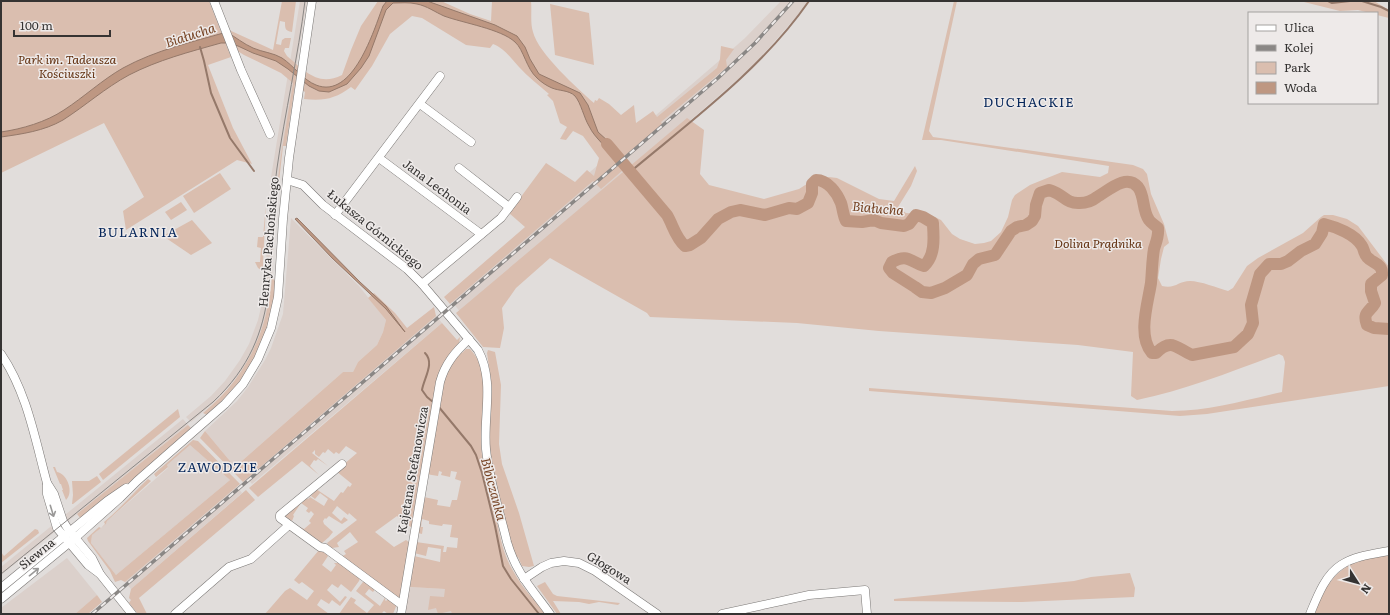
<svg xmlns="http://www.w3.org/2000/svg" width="1390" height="615" font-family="Literata,serif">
  <rect width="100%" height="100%" fill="#e1dddb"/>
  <g fill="#dbd0cb">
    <polygon points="300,1 307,1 279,170 276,192 272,278 267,312 256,345 248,360 238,376 217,400 191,422 186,417 211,396 225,381 240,360 249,344 258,320 262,303 265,278 271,177"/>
    <polygon points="781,1 810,1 753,66 700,112 461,313 447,295 720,60 745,38"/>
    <polygon points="291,218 359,286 386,320 383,332 377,345 358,362 353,372 343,372 235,467 205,431 237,401 248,387 265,360 271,348 283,314"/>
    <polygon points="436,316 442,323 252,484 247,478"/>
    <polygon points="183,419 188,425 1,575 1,567"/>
    <polygon points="190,445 230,480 116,575 91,543 92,535 106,524 107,521 168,468 167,465"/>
    <polygon points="237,487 242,493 131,589 125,582"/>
    <polygon points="67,558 97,595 75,614 1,614 1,608"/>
    <polygon points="409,587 445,589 451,606 452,614 405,614"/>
  </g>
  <g fill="#dabeaf">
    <polygon points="1,1 209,1 231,57 208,65 233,128 252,164 237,160 126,230 123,211 144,197 104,123 1,173"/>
    <path d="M 282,1 L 296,1 L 292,32 C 285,31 285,28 285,22 L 280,21 L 276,44 L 281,45 L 282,40 L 285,38 L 291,38 L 289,48 L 285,48 L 284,51 L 287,56 C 305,71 318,87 342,75 L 351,50 L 361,26 L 378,1 L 441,1 L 470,14 L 491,21 L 492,1 L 531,1 C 532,11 530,23 533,32 C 538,53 578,89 594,103 L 595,100 L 597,101 L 599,98 L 609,104 L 621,115 L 634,105 L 636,123 L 653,111 L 657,117 L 717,68 L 720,59 L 721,46 L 734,49 L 726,60 L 727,67 L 661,122 L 663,126 L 626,158 L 630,164 L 601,189 L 593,181 L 450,304 L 444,297 L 525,227 L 509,213 L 546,163 L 575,182 L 587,170 L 594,176 L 599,158 L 583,136 L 573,131 L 566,140 L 560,139 L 567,127 L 560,123 L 553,101 L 547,95 L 549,94 C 539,85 528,77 519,67 C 511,58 504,48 493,44 L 490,48 L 466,45 L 422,18 L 412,16 L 390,34 L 372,66 L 355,90 L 351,87 C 335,99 324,101 304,99 L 305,92 L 295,85 L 286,146 L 283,146 L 278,191 L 276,192 L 281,155 L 293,83 L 281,73 L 244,55 L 236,50 L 229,30 L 273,50 Z"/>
    <path d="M 954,1 L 957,1 L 929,131 L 933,137 L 1133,165 L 1143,169 L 1147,174 L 1151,194 L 1164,224 L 1169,243 L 1164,247 L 1161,259 L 1158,278 L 1162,286 C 1176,289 1178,281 1190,281 C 1200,281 1218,288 1228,291 L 1233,288 L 1247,266 L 1258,258 L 1303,233 L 1321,217 L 1324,215 L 1333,215 L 1347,219 L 1358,226 L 1389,267 L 1389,386 L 1207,414 L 1180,416 L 869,391 L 869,388 L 1172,411 C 1209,411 1246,400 1282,392 L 1285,362 L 1283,356 L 1279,354 C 1233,371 1186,390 1137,400 L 1131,396 L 1133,352 L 1078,345 L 879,331 L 797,323 L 650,317 L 647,313 L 550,258 L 516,288 L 502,308 L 504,328 L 500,348 L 483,347 L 456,313 L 687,118 L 704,130 L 700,174 L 709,185 L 764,199 L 799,189 L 813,180 L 829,177 L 837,178 L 879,199 L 894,201 L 915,166 L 917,171 L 911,186 L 898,207 L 906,213 L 931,215 L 941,220 L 952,234 L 960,239 L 975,244 L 984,243 L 991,241 L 1001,232 L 1008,217 L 1012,200 L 1015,195 L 1030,185 L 1062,172 L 1100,177 L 1108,173 L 1109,166 L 941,140 L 922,140 Z"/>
    <polygon points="1300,1 1374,1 1389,10 1389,18 1377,15 1377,13 1370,13 1358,10 1340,11"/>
    <polygon points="550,4 589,13 594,65 555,55"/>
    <polygon points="220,173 231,189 194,213 183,196"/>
    <polygon points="181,202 187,210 171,220 165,212"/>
    <polygon points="266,204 263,263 263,271 258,268 255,262 260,262 261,248 257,247 258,237 263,237"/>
    <polygon points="192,220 212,243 191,255 163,236"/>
    <path d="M 272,278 L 276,282 L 272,312 L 263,342 L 245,375 L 228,397 L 207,415 L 203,413 C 246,378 267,333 272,278 Z"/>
    <polygon points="374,293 395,313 407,328 434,307 436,316 243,482 200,438 205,431 235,467 343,372 353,372 358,362 377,345 383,332 386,320 368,298"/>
    <polygon points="442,323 457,340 460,337 459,344 443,366 412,528 397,516 375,532 394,547 406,540 410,543 401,598 397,599 341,557 346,554 344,551 358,542 350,532 337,543 339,547 332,548 328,545 327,543 357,520 349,513 348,515 337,506 332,513 341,521 344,517 348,520 342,524 329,516 326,519 325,518 323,521 324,524 333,532 329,537 322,543 300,528 300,527 304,529 311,523 309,521 314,514 311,511 309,513 306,511 308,508 301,503 293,515 294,516 292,521 283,515 305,496 308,499 310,497 324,506 328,499 320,493 315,499 311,496 316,489 334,501 341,492 343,493 348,486 350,487 352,484 336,471 357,453 346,446 339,454 336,452 334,454 328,449 325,453 323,452 319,457 315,454 315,450 312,453 328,466 318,459 316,461 314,460 310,466 319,475 302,461 258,497 249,488"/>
    <path d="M 466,349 L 470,349 C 496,376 477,422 482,455 C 485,474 490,493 495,511 C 499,531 502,552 512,569 C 518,580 525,590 533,599 L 534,598 L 546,614 L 452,614 L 451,611 L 438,614 L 436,608 L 428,610 L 430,596 L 444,597 L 445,589 L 410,587 L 414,556 L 440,562 L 441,549 L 428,547 L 426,556 L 414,553 L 416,542 L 444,546 L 443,552 L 446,552 L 447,547 L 457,548 L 458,538 L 450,537 L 452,525 L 443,524 L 442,526 L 429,524 L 429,521 L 422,519 L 421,527 L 423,527 L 422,534 L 418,533 L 424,497 L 438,500 L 437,505 L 450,507 L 452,500 L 457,500 L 461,481 L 455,479 L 457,472 L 451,471 L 450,477 L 441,475 L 442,472 L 439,471 L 438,476 L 426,474 L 444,375 L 460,351 L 462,353 Z"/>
    <polygon points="488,350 495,352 501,385 499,444 502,464 519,513 534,566 529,567 522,566 518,557 516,558 510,541 491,460 489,441 489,427 492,388 487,353"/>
    <polygon points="178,409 180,417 103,480 99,474"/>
    <polygon points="188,425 191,428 138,477 113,492 81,519 77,514"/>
    <path d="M 193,440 L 198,441 L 240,484 L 125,582 L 121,580 L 115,582 L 110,571 L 88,541 L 87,538 L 99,527 L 101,528 L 105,524 L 104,522 C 120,509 133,493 148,479 L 151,481 L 107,521 L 106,524 L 92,535 L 91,543 L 116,575 L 230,480 L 190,445 L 167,465 L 168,467 L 156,477 L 154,474 Z"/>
    <path d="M 53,467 L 55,467 L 57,472 C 68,474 74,493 66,500 L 62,490 L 63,490 L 61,484 L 60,484 Z"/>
    <polygon points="97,476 101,482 73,504 72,504 73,495 72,481 89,481"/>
    <polygon points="246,490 255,500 139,598 147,614 138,614 129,603 131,600 129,598 131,589"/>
    <polygon points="35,529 38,530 39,533 1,563 1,552 4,556"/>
    <polygon points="319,550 329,553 327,555 328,556 322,565 331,572 336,565 334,563 340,563 360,578 359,581 351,592 341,584 338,588 332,584 327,590 340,602 345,596 347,597 340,606 332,600 329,604 321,599 317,605 329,614 265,614 285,591 290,588 307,600 314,591 302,582 299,584 294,580"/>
    <path d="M 1389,555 L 1389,614 L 1313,614 C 1322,592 1333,572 1355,562 C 1365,558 1378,557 1389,555 Z"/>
    <polygon points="1130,573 1135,588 1134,597 1022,602 894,601 894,599 1074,581 1091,577"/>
    <polygon points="363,582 367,582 376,588 373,592 369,589 365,594 380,606 386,596 385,600 386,601 389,598 397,604 393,614 388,614 384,611 381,614 339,614 351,597 356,600 354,603 367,613 374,605 356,591"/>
    <polygon points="545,582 553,594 557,596 620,603 618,605 599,602 589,604 579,602 553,601 561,614 557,614 537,586"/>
    <polygon points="97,595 102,602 88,614 75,614"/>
  </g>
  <g fill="#be9782" stroke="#95796a">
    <path d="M 387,1 L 427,1 L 495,25 L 517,36 L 525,47 L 530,59 L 539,74 L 580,93 L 588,105 L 598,132 L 609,142 L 619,155 L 615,160 C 608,147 595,139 589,126 C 584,118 581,103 575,96 C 569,90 559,91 552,88 C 547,86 541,82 537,78 C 526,68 524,50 515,42 C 501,29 463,23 444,16 C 435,12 427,6 417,4 C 409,2 401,3 393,3 L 386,10 L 369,56 L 361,68 L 347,84 L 329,92 L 319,91 L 309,86 L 288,69 L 276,61 L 253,53 L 238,46 L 230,43 L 221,43 C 189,52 158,60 129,75 C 105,88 85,106 63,120 C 44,131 22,134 1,137 L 1,132 C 22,129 46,122 64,110 C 84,97 102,80 123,68 C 156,50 192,42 227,32 C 235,37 244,44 253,48 C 262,52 274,53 282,58 C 294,66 303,80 316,85 C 353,100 374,30 383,6 Z"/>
    <polygon points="297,218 360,282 386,306 405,332 386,309 332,258 295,219"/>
  </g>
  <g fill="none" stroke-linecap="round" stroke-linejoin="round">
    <g stroke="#95796a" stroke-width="2">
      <polyline points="1328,1 1332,3 1350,1"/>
      <polyline points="1362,1 1381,7 1389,11"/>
      <polyline points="200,47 204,61 211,93 230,138 254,171"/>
      <path d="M 630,172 C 692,120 762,69 809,1"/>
      <path d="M 425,353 C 435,363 424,378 422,390 L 427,397 L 433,402"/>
      <polyline points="438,406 471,446 476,455 482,473 495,526 503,566 511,579 539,614"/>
    </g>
    <path stroke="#be9782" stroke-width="12" d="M 607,144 L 667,215 C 673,225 675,237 685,246 L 690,245 L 701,238 L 718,219 L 731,212 L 740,210 L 765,215 L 789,208 L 797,209 L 808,203 L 812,193 L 812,184 L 816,180 C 828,180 837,193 841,203 C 843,209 843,215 846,221 L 862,222 L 874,220 L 881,223 L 904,226 L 909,224 L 916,215 L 923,217 L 933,223 L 933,225 C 934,239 935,256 924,266 C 910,262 908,253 892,262 L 889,268 L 893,273 L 915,287 L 922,292 L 931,293 L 945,288 L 967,275 L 973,264 L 979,259 L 995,255 L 1011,231 L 1017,227 L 1026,225 L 1032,221 L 1035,216 L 1036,205 L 1040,193 L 1049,190 L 1052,191 C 1064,195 1066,204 1080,203 C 1086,203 1092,201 1097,197 C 1108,191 1126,173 1138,187 C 1145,196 1142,210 1149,220 C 1151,223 1155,225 1158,228 C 1159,236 1156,242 1154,249 C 1152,261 1152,272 1151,283 C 1148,303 1137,336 1152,353 L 1156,353 C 1172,337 1177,349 1192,355 L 1234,347 L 1248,334 L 1253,323 L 1251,305 L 1260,274 L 1269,264 L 1281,264 L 1288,261 L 1301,251 L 1315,244 L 1322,233 L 1324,224 C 1336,227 1355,234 1362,246 C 1364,249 1364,254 1367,257 C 1373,264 1383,263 1382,275 L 1371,284 L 1371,291 L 1375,303 C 1370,312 1362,312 1367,325 L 1374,328 L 1389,329"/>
    <defs>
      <g id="minor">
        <polyline points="214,1 241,70 270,134"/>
        <polyline points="420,104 471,142"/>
        <polyline points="379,158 481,234"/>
        <polyline points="459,168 509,207"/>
        <path d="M 287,180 L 303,185 L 323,205 L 407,269 L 422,284 L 478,350 C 495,382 483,415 486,449 C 489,481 500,512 507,542 C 516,573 532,589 550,614"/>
        <polyline points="335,215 440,76"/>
        <polyline points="422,284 501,218 517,197"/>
        <path d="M 1,354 C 27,392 35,439 47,483 L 47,494 L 57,528 L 88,565 L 100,574"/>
        <polyline points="342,464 280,515 280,518 320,547 325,548 402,605"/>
        <polyline points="47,483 54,494 63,521 68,529 92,558 100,574 132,614"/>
        <polyline points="524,579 542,567 551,563 564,561 579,563 595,571 657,614"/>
        <polyline points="1,588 107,501 126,488"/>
        <polyline points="1,599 75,538 120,498 137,481 225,404 243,384 258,359 271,328 278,297 283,219 289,158 312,1"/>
        <polyline points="175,614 229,567 251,559 289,525"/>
        <path d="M 401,614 L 440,382 C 445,364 455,352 469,339"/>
        <polyline points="722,614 809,595 865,590 867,614"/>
        <path d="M 1310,614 C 1317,597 1325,575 1341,565 C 1355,556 1373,554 1389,551"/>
      </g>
    </defs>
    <use href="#minor" stroke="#7b7876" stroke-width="9"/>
    <use href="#minor" stroke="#fff" stroke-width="8"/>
    <path stroke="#8a8785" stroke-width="1" d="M 1,574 L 213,402 C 287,333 265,257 277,168 C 285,112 298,57 305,1"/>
    <defs>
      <polyline id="rail" points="92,614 718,78 755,43 793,1"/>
    </defs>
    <use href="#rail" stroke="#8a8785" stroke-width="3.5"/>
    <use href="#rail" stroke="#eeeae9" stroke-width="2" stroke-dasharray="6" stroke-linecap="butt"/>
  </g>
  <defs><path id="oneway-shaft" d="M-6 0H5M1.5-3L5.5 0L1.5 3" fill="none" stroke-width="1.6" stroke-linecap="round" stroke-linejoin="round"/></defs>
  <g stroke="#9a9998">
    <use href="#oneway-shaft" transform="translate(52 511) rotate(73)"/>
    <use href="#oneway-shaft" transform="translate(34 572) rotate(-39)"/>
  </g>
  <g text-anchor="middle" stroke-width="3" stroke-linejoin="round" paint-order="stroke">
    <g font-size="12" font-style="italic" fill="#62300f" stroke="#eeeae9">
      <text x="67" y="64">Park im. Tadeusza<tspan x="67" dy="14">Kościuszki</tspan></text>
      <text x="1098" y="248">Dolina Prądnika</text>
    </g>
    <g font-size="12" fill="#353332" stroke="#eeeae9">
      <text transform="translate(437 187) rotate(37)" y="4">Jana Lechonia</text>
      <text transform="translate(375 230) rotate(39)" y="4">Łukasza Górnickiego</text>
      <text transform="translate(269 242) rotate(-85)" y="4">Henryka Pachońskiego</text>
      <text transform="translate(413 470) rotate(-80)" y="4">Kajetana Stefanowicza</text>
      <text transform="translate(37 554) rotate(-39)" y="4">Siewna</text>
      <text transform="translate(609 568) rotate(32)" y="4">Głogowa</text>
    </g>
    <g font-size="13" font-style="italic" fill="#764222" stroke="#eeeae9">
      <text transform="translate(190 35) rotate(-18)" y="5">Białucha</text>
      <text transform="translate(878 208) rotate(5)" y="5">Białucha</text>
      <text transform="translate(494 489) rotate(75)" y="5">Bibiczanka</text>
    </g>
    <g font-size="13" letter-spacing="1" fill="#07275a" stroke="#eeeae9">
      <text x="1029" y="107">DUCHACKIE</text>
      <text x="138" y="237">BULARNIA</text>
      <text x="218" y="472">ZAWODZIE</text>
    </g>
  </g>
  <rect width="1390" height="615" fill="none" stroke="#353332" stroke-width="4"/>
  <rect x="1248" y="12" width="130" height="92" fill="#eeeae9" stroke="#a4a1a0"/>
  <rect x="1256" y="25" width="20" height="6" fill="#ffffff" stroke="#a4a1a0"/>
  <text x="1284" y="32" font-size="12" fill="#353332">Ulica</text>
  <rect x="1256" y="45" width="20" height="6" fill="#8a8785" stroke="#a4a1a0"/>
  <text x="1284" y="52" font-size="12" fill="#353332">Kolej</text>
  <rect x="1256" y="62" width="20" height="12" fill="#dabeaf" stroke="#a4a1a0"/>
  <text x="1284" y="72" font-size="12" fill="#353332">Park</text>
  <rect x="1256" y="82" width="20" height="12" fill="#be9782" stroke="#a4a1a0"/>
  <text x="1284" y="92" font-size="12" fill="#353332">Woda</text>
  <g transform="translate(1358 583) rotate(126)" stroke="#eeeae9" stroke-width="3" paint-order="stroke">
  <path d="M0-3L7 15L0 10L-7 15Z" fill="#353332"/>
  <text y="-6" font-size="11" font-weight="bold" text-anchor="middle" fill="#353332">N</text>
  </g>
  <path d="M14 30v6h96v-6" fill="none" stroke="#353332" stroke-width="2"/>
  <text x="20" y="30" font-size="12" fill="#353332" stroke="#eeeae9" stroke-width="3" paint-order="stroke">100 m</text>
</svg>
